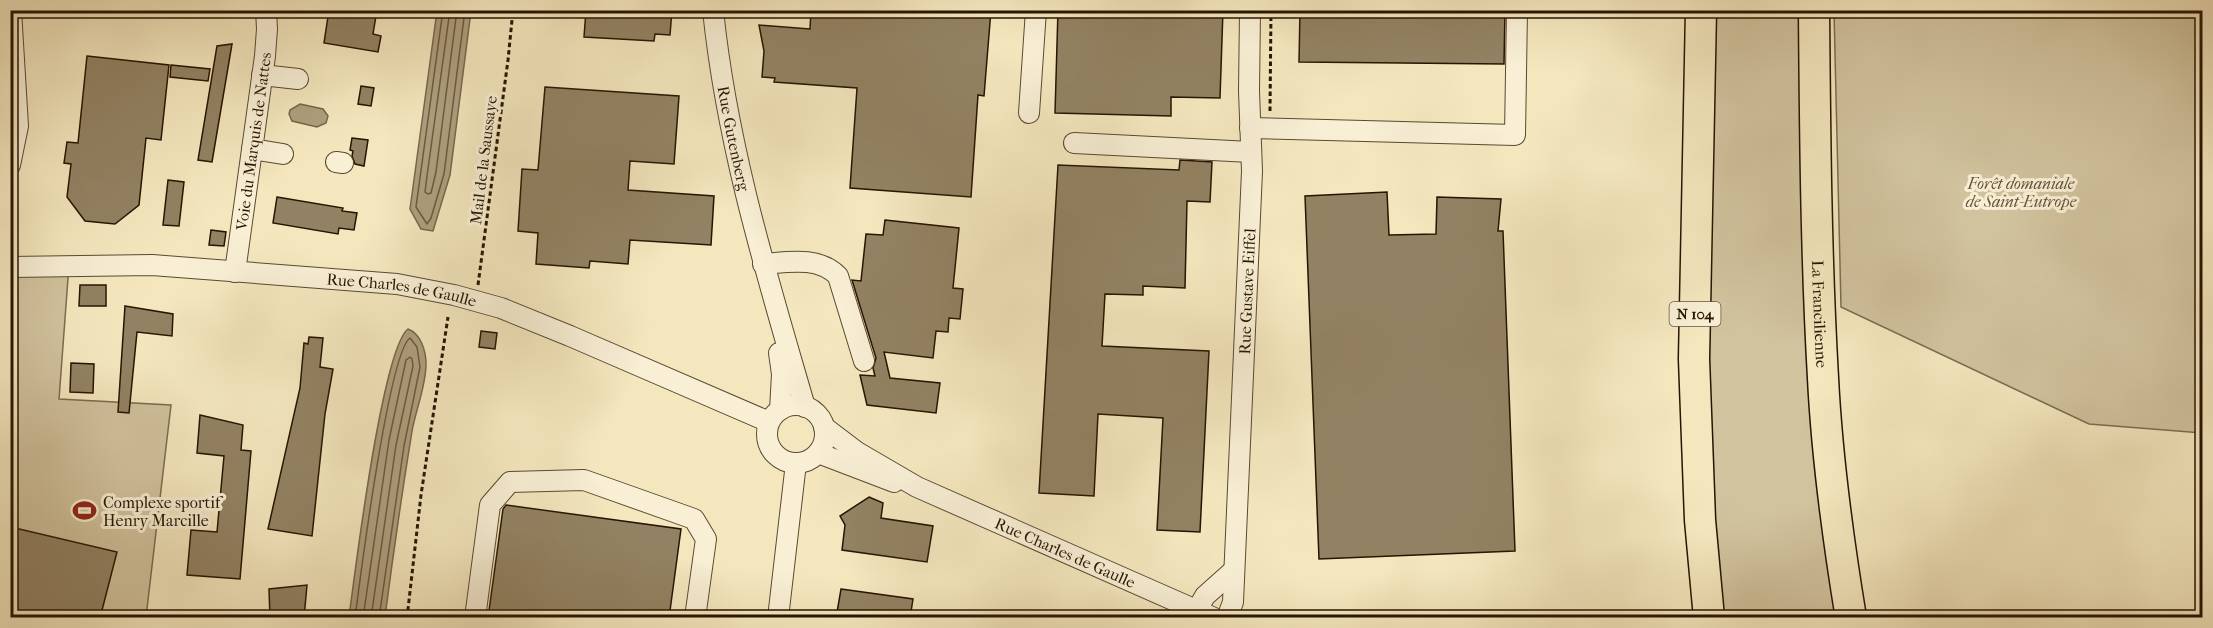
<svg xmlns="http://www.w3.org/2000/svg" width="2213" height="628" font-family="'IM FELL French Canon',serif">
  <rect width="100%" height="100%" fill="#f4e7be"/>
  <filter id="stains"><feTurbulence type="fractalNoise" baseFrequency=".00333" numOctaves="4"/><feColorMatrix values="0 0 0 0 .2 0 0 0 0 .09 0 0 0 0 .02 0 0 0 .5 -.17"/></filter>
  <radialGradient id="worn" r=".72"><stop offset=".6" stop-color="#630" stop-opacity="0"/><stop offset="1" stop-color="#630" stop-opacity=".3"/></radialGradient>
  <g fill="#d1c39e" stroke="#7c6c50" stroke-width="1.5">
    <polygon points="1710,11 1803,11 1840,617 1721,617 1704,346"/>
    <polygon points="1834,11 2202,11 2202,433 2089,424 1841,307"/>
    <polygon points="69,265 59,399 171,405 146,617 11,617 10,268"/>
  </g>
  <g fill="#ae9f7e" stroke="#78674c" stroke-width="1.5">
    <polygon points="437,11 471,11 450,175 433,231 421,229 410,209"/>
    <polygon points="300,104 323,109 328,116 326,123 317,127 292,121 289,114 290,110"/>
    <path d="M 408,329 C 421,334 426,351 426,364 C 426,386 416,409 412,431 C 402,493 393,555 385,617 L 349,617 C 355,573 382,349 408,329 Z"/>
  </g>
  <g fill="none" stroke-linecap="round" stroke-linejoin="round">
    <g stroke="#6a5a40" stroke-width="1.5">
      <polyline points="443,10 416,207 427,224 431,218 444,174 465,10"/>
      <polyline points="450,10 427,176 425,192 428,194 431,193 436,172 457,10"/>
      <path d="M 355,618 C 360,579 389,352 410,338 L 417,347 L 420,367 L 404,446 L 379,618"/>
      <polyline points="363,618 389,440 406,360 410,357 412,359 413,366 396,445 371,618"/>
    </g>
  </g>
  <g fill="#928263" stroke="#271401" stroke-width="1.5">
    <polygon points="329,10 377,10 373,34 381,36 378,52 324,43"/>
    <polygon points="586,10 672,10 670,35 655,34 654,41 584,37"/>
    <polygon points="811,10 991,10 984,96 978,95 971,197 850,188 857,88 774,82 775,78 762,77 764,51 759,25 810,29"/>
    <polygon points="1058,10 1223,10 1220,98 1171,97 1171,116 1055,113"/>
    <polygon points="1300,10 1505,10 1504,64 1299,62"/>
    <polygon points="232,44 212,162 198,160 217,46"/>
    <polygon points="87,56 169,65 161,140 146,138 139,205 115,224 85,221 67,197 71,164 64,163 67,142 78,143"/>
    <polygon points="171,65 210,69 208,81 170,77"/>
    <polygon points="361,86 374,88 371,106 358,104"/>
    <polygon points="545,87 679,96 674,164 630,161 628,190 714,196 711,245 630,240 628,264 590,261 589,268 536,264 538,233 518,231 522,169 538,170"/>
    <polygon points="352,138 368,140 364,166 355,164 352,156 353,151 350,150"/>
    <polygon points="1180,160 1212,162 1210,202 1187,201 1185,288 1143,286 1143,295 1105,294 1102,346 1209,351 1200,532 1157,530 1163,418 1098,414 1094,496 1039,493 1058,165 1179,170"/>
    <polygon points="168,180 184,182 179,226 163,225"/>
    <polygon points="1387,192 1389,235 1436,234 1437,197 1501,199 1498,231 1503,231 1515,551 1319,559 1305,196"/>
    <polygon points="277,197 343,208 342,211 357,213 354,230 339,228 338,234 273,223"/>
    <polygon points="885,220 959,228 953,288 963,289 960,319 949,318 948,332 936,331 933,358 884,352 890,378 940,383 936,413 867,405 860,375 875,376 873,368 876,358 852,280 861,281 866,234 883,235"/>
    <polygon points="211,230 226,232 224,246 209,245"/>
    <polygon points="80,285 106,285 106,306 79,306"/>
    <polygon points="125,306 173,314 172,336 137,332 129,413 118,412"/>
    <polygon points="481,331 497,333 495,349 479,347"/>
    <polygon points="309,337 323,338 320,367 333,369 325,414 312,536 268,529 300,388 304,343 308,344"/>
    <polygon points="71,363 94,364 93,393 70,392"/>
    <polygon points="200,415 243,425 241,450 251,451 240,579 187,575 191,530 217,532 224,456 197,453"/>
    <polygon points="869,497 883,503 881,518 933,526 927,562 842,550 845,525 840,516"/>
    <polygon points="506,505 681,529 669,618 488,618 503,509"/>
    <polygon points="15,528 117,552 100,618 10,618 10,545"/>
    <polygon points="307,585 304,618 270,618 269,589"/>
    <polygon points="841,589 913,599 910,618 836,618"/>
  </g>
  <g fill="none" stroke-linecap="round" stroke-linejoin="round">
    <defs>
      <g id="minor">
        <path id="s1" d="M 713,10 C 727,147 767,276 805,407"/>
        <polyline points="262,75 298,79"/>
        <polyline points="1029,113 1036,10"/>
        <polyline points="1250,128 1515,135 1517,10"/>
        <polyline points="1074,143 1251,152"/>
        <polyline points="252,149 283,154"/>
        <polyline points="336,162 343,163"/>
        <polyline points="10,165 18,126 11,10"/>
        <path d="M 763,264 C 789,262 818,256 838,276 L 864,361"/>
        <path id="s2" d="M 10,267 L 152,265 L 397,284 L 454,295 L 501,308 L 570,336 L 769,422"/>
        <path id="s3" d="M 235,272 L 265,56 L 267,29 L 266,10"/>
        <polyline points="779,353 782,374 780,410"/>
        <circle cx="796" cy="434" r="29"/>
        <path id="s4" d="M 824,427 L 857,452 L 917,487 L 1214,618"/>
        <polyline points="818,453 894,482"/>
        <polyline points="1197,610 1205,596 1233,571"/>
        <polyline points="475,618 490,505 510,482 584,480 694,519 706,539 695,618"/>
        <polyline points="778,618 796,463"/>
        <path id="s5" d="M 1227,618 L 1233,602 L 1252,171 L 1249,91 L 1250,10"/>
      </g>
      <g id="highway">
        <polyline points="1701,10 1694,359 1700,520 1709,618"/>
        <path id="s6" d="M 1814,10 C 1815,133 1816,256 1823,378 C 1827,458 1838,539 1851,618"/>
      </g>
    </defs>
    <use href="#minor" stroke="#5a4930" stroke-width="22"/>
    <use href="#highway" stroke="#271401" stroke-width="33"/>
    <g stroke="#271401" stroke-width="3" stroke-dasharray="4.5 3" stroke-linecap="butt">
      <polyline points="1270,111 1271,10"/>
      <polyline points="478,285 508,60 513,10"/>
      <polyline points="407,618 421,495 448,317"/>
    </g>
    <use href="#minor" stroke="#f8efd5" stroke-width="20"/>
    <use href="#highway" stroke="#f4e7be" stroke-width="30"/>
  </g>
  <defs>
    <symbol id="stadium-bare" viewBox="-9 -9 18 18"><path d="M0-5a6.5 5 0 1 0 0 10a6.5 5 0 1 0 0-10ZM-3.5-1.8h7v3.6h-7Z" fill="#8f2418" stroke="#f8efd5" stroke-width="2.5" paint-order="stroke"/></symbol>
  </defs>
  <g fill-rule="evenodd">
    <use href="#stadium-bare" x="68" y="494" width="33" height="33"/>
  </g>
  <g text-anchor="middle" stroke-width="6" stroke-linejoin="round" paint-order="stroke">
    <rect fill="#f8efd5" stroke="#665641" stroke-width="1.5" x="1669.5" y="302" width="51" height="24" rx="4.5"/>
    <g font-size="15" font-weight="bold" fill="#271401">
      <text x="1695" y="319">N 104</text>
    </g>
    <g font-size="16" fill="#271401" stroke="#f8efd5">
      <text dy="6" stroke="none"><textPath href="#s1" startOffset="130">Rue Gutenberg</textPath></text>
      <text dy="6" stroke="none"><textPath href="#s3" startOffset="132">Voie du Marquis de Nattes</textPath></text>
      <text transform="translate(483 160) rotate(-83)" y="6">Mail de la Saussaye</text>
      <text dy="6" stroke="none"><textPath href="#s2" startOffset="393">Rue Charles de Gaulle</textPath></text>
      <text dy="6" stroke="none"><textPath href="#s5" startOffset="328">Rue Gustave Eiffel</textPath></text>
      <text dy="6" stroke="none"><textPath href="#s6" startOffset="304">La Francilienne</textPath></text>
      <text dy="6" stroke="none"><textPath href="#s4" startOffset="273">Rue Charles de Gaulle</textPath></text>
    </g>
    <g font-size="16" font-style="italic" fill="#625138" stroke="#f8efd5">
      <text x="2021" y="189">Forêt domaniale<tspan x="2021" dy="18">de Saint-Eutrope</tspan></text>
    </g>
    <g font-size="16" fill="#271401" stroke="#f8efd5" text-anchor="start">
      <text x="103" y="508">Complexe sportif<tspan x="103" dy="18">Henry Marcille</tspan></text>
    </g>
  </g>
  <rect width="2213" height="628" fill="none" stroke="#f4e7be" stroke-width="36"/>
  <rect x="12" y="12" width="2189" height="604" fill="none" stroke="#271401" stroke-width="3"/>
  <rect x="18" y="18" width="2177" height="592" fill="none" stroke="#271401" stroke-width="1.5"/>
  <rect width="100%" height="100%" filter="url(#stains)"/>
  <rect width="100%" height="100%" fill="url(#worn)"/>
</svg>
